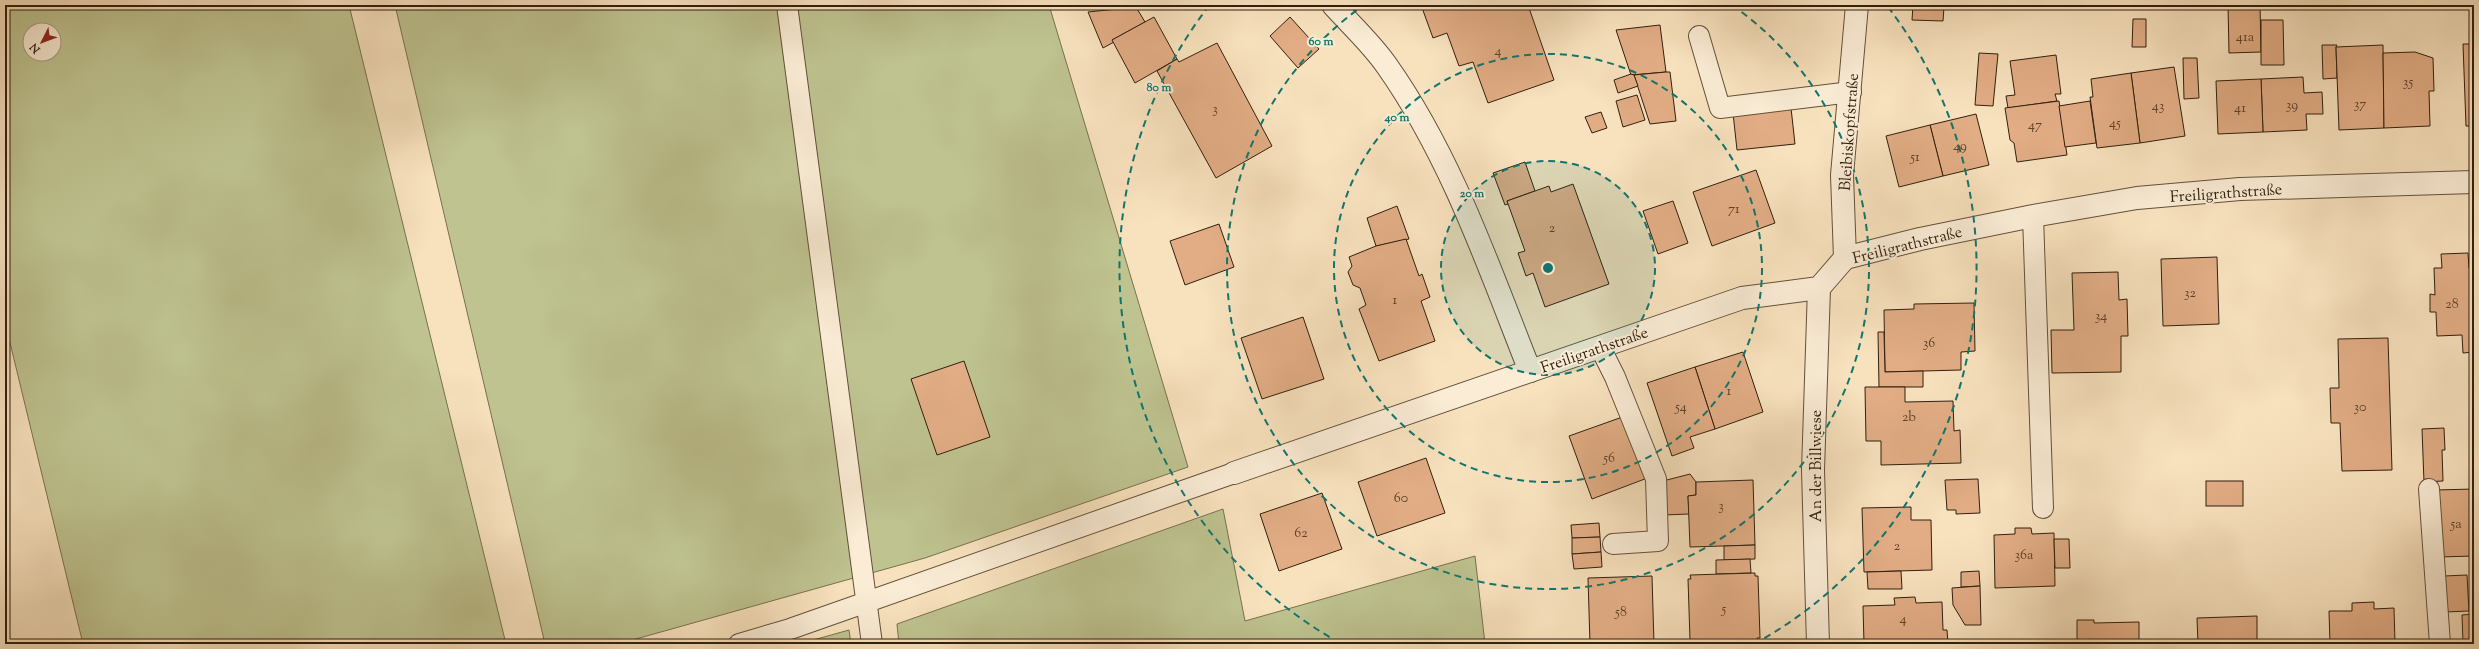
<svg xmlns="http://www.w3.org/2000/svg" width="2479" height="649" font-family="'Sorts Mill Goudy',serif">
  <rect width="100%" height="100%" fill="#f8e2be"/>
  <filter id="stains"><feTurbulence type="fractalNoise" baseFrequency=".005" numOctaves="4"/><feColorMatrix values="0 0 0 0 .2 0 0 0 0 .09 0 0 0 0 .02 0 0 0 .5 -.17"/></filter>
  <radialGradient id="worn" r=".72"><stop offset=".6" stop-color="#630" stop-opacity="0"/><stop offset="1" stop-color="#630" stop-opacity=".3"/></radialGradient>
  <g fill="#bec390" stroke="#78714f" fill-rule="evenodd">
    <path d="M 5,5 L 349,5 L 506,644 L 83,644 L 5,322 ZM 30,30 L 54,30 L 54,54 L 30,54 Z"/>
    <polygon points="395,5 1049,5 1188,467 925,558 618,644 545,644"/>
    <polygon points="1223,509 1245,621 1475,556 1485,644 899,644 897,624"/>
    <polygon points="849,630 851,644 799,644"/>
  </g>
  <g fill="#e2ad85" stroke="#311f0e">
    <polygon points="1421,5 1528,5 1554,80 1488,103 1473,62 1459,66 1447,33 1433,38"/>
    <polygon points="1913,5 1944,7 1943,21 1912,20"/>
    <polygon points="2196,5 2260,5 2261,52 2229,53 2228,5"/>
    <polygon points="1136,7 1145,22 1112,40 1114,42 1103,48 1088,12"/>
    <polygon points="1154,17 1177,59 1135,83 1112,40"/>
    <polygon points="1290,17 1319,49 1298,68 1270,36"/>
    <polygon points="2133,19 2146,19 2146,47 2132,47"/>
    <polygon points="2261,20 2283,20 2284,65 2261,65"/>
    <polygon points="1660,25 1666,72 1631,75 1616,30"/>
    <polygon points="1217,43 1272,146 1216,178 1157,71 1177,59 1179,62"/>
    <polygon points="2463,44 2474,44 2474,126 2466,126"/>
    <polygon points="2322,45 2337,45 2336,47 2337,78 2323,79"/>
    <polygon points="2383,45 2384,128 2339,130 2336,47"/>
    <polygon points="2415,52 2433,58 2434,91 2429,91 2430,126 2384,128 2383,53"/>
    <polygon points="1979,53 1998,54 1993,106 1975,105"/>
    <polygon points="2056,55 2061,94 2055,94 2057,101 2008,108 2006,96 2015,95 2010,61"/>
    <polygon points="2183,58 2197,58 2199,98 2184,99"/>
    <polygon points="2174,67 2185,136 2140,143 2131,73"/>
    <polygon points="1666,72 1670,72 1676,121 1650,124 1634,75"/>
    <polygon points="2131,73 2140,143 2097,148 2090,97 2093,97 2091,79"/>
    <polygon points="1631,74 1634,75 1638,86 1618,93 1614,80"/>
    <polygon points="2303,77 2304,93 2322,92 2323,114 2306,114 2307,130 2263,132 2261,79"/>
    <polygon points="2261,79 2263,132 2218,134 2216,81"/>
    <polygon points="1637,95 1645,120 1623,127 1616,101"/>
    <polygon points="2059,101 2067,155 2017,162 2014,143 2010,140 2005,108"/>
    <polygon points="2090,101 2096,143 2065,147 2059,106"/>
    <polygon points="1791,108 1795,144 1737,150 1733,113"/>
    <polygon points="1601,112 1607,128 1592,133 1585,117"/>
    <polygon points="1976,114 1989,165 1943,176 1930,125"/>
    <polygon points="1930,125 1943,176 1899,187 1886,136"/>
    <polygon points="1525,162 1535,191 1507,201 1508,204 1505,205 1493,173"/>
    <polygon points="1756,170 1775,223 1712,246 1693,192"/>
    <polygon points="1573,184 1609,284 1545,307 1533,273 1526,276 1518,253 1525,251 1507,201 1549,186 1551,192"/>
    <polygon points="1673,201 1688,243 1658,254 1643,211"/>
    <polygon points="1397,206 1409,239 1376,246 1367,218"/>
    <polygon points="1219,224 1234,267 1185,285 1170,241"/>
    <polygon points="1406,239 1419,276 1422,274 1430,297 1421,301 1435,341 1379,361 1359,309 1366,305 1360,288 1353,285 1348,272 1352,266 1349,257 1376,246"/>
    <polygon points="2468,253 2469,268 2474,268 2474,352 2463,353 2462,335 2437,336 2436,312 2430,312 2430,294 2435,295 2434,268 2442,268 2441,254"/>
    <polygon points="2217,257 2219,324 2163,326 2161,259"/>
    <polygon points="2118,272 2119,300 2127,299 2128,336 2121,336 2121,372 2052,373 2051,330 2074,330 2072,273"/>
    <polygon points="1974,303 1975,351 1961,352 1961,370 1885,372 1884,310 1914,309 1914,304"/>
    <polygon points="1303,317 1324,379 1262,399 1241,338"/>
    <polygon points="1878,332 1884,332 1885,372 1923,371 1923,387 1879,387"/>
    <polygon points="2388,338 2392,470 2342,471 2340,423 2331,423 2330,388 2339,388 2338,339"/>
    <polygon points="1743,352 1763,412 1715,429 1695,367"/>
    <polygon points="964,361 990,437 937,455 911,379"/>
    <polygon points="1695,367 1715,429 1690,437 1694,448 1672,456 1647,383"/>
    <polygon points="1865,387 1905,387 1905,402 1953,401 1954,431 1960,430 1961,463 1881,465 1881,441 1866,441"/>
    <polygon points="1628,415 1650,477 1592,499 1569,436"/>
    <polygon points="2444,428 2445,450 2442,450 2443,481 2424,482 2422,429"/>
    <polygon points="1426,458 1445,513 1377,536 1358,482"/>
    <polygon points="1690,474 1696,482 1696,495 1688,496 1689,514 1664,515 1663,481"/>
    <polygon points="1978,479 1980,513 1956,514 1956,510 1947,510 1945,480"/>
    <polygon points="1753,480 1755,545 1690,547 1688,496 1696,495 1696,482"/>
    <rect x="2206" y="481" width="37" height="25"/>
    <polygon points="2474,489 2474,556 2439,557 2436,490"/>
    <polygon points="1322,493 1342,549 1279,571 1260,514"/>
    <polygon points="1911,507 1911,520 1931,520 1932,570 1864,572 1862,508"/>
    <polygon points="1599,523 1600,537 1572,538 1571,525"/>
    <polygon points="2015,528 2031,528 2032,534 2054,533 2055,586 1995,588 1994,535 2015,534"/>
    <polygon points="1600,537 1601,552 1572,554 1572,538"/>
    <polygon points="2054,539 2069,539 2070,568 2055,568"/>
    <polygon points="1755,545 1755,559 1724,560 1724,546"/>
    <polygon points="1601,552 1602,567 1574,569 1572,554"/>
    <polygon points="1750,559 1751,573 1716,574 1716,560"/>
    <polygon points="1901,571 1902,589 1868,589 1867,572"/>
    <polygon points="1979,571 1980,586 1961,587 1961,572"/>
    <polygon points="1755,573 1755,576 1758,576 1760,638 1757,638 1757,640 1694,642 1690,640 1688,579 1691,579 1690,575"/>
    <polygon points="2467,575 2469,611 2445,612 2444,576"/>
    <polygon points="1652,576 1654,644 1590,644 1588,578"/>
    <polygon points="1980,586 1981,625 1965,625 1953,605 1952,588"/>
    <polygon points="1915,597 1916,603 1942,602 1943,630 1947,630 1948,644 1864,644 1863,606 1895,605 1894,598"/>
    <polygon points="2374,602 2374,609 2394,608 2395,644 2330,644 2329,611 2352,611 2352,603"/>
    <polygon points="2474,614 2474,644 2451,644 2463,643 2462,615"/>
    <polygon points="2257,616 2257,641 2262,641 2262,644 2198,644 2197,618"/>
    <polygon points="2077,620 2094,620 2094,623 2139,622 2139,644 2077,644"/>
  </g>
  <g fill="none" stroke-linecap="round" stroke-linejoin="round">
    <defs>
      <g id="lane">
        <polyline points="787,5 872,644"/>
        <polyline points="1699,36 1720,108 1851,92"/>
        <polyline points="2033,216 2043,508"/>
        <polyline points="1600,347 1615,377 1656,479 1658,541 1613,544"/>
        <polyline points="2429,489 2440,644"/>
        <polyline points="739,644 790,629 1234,473"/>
      </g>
      <g id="street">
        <path d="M 1333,5 C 1351,25 1372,44 1387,66 C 1452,158 1489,268 1530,371"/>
        <polyline points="1845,258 1842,175 1857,5"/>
        <polyline points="1234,473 1742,298 1819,288 1845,258 1920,239 2033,216 2137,198 2240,189 2474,182"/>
        <polyline points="1818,644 1813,470 1819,288"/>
      </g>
    </defs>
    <use href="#lane" stroke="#63503a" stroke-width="22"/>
    <use href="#street" stroke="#63503a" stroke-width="24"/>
    <use href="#lane" stroke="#faecd5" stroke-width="20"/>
    <use href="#street" stroke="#faecd5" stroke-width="22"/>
  </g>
  <circle cx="1548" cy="268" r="107" fill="#0f766e" fill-opacity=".12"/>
  <g fill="none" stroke="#0f766e" stroke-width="2" stroke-dasharray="7 5">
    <circle cx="1548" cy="268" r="107"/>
    <circle cx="1548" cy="268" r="214"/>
    <path d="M1732 5A321 321 0 1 1 1364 5"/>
    <path d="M1340 643A429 429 0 0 1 1208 7M1888 7A429 429 0 0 1 1756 643"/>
  </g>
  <g text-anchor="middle" stroke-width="4" stroke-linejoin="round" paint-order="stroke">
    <g font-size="14" fill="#5d422c">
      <text x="2245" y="41">41a</text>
      <text x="1498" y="55">4</text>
      <text x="2408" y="86">35</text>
      <text x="2360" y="108">37</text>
      <text x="2292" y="109">39</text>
      <text x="2158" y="110">43</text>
      <text x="2240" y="112">41</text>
      <text x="1215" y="113">3</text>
      <text x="2115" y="127">45</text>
      <text x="2035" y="129">47</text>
      <text x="1960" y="150">49</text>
      <text x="1915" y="161">51</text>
      <text x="1734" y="213">71</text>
      <text x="1552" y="232">2</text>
      <text x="2190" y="297">32</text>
      <text x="1395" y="304">1</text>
      <text x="2452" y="308">28</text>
      <text x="2101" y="320">34</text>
      <text x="1929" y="347">36</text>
      <text x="1729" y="395">1</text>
      <text x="1681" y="411">54</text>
      <text x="2360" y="411">30</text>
      <text x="1909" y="421">2b</text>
      <text x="1609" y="462">56</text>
      <text x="1401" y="502">60</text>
      <text x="1721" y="510">3</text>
      <text x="2456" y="528">5a</text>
      <text x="1301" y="537">62</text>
      <text x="1897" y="550">2</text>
      <text x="2024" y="559">36a</text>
      <text x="1724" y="613">5</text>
      <text x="1621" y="616">58</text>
      <text x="1903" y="623">4</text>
    </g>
    <g font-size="16" fill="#311f0e" stroke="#faecd5">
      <text transform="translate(1848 132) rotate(-86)" y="6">Bleibiskopfstraße</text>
      <text transform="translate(2226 192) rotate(-4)" y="6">Freiligrathstraße</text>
      <text transform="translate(1907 244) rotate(-14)" y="6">Freiligrathstraße</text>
      <text transform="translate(1594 349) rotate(-19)" y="6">Freiligrathstraße</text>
      <text transform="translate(1815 466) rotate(-90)" y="6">An der Billwiese</text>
    </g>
  </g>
  <circle cx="1548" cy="268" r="6" fill="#0f766e" stroke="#faecd5" stroke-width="2"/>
  <g font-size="12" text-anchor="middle" font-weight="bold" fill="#0f766e" stroke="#faecd5" stroke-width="4" stroke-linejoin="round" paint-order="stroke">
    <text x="1321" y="45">60 m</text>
    <text x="1159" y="91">80 m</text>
    <text x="1397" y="121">40 m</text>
    <text x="1472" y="197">20 m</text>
  </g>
  <rect width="2479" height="649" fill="none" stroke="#f8e2be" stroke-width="20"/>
  <rect x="6" y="6" width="2467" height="637" fill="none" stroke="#311f0e" stroke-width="2"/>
  <rect x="10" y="10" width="2459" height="629" fill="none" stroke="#311f0e"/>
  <g transform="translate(42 42) rotate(228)"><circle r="19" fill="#faecd5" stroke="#aa9a85"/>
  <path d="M0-3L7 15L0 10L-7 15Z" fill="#8f2418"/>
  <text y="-6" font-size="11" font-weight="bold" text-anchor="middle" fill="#311f0e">N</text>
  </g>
  <rect width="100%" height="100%" filter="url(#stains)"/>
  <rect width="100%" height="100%" fill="url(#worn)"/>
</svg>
